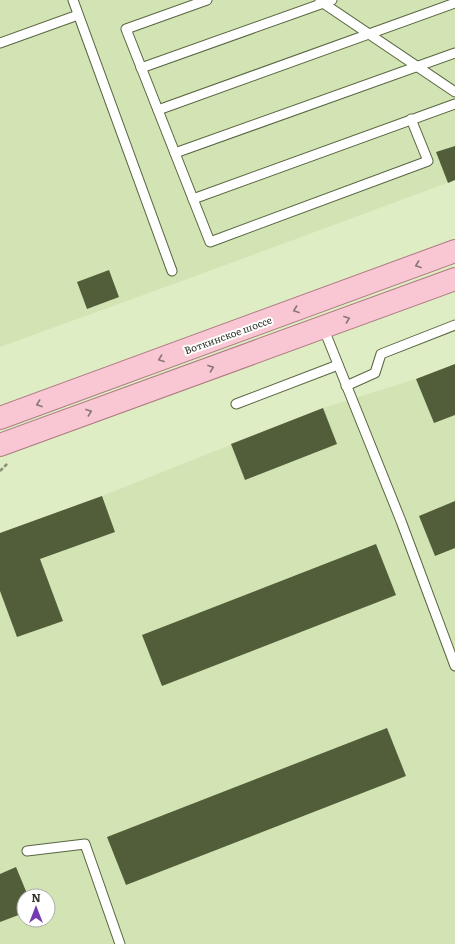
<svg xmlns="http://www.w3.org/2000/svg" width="455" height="944" font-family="Literata,serif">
  <rect width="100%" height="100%" fill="#deedc4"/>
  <g fill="#d2e4b3" fill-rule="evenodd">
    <polygon points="0,0 455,0 455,180 201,274 0,347"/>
    <path d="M 455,364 L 455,944 L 0,944 L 0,533 L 102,496 L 323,408 L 416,379 ZM 24,896 L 48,896 L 48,920 L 24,920 Z"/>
  </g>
  <g fill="#525e3a">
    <polygon points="455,146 455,180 448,183 436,152"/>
    <polygon points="109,270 119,297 87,309 77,282"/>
    <polygon points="455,364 455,415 434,423 416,379"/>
    <polygon points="323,408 337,444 245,480 231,444"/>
    <polygon points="102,496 115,532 40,559 63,621 17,637 0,591 0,533"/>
    <polygon points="455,501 455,548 435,556 419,516"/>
    <polygon points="376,544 396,595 162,686 142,635"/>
    <polygon points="387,728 406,776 126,885 107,837"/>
    <polygon points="16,867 28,896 24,896 24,913 0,922 0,874"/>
  </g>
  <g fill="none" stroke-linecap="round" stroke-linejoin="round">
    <defs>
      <g id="lane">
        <polyline points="73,0 172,271"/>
        <polyline points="207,0 126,29 210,242 428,161 411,119"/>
        <polyline points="320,1 455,92"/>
        <polyline points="0,43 78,15"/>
        <polyline points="141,68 332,0"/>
        <polyline points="158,110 455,3"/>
        <polyline points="175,153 455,53"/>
        <polyline points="193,199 455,104"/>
        <polyline points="323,327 401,521 455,666"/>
        <polyline points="346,386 375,373 381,354 455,325"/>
        <polyline points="236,404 338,365"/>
        <polyline points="27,851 85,844 120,944"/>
      </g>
      <g id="primary">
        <polyline points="0,418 455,251"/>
        <polyline points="0,445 455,279"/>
      </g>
    </defs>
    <use href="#lane" stroke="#596541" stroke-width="11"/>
    <use href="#primary" stroke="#af7a82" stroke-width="24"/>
    <polyline stroke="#889376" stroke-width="2.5" stroke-dasharray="4 2" stroke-linecap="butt" points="0,471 8,463"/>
    <use href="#lane" stroke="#fff" stroke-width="9"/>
    <use href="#primary" stroke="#f8c7d3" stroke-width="22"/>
  </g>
  <defs><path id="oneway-chevron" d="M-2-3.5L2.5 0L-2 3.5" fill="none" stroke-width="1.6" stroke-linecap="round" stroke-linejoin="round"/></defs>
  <g stroke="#897673">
    <use href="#oneway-chevron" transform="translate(418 265) rotate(160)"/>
    <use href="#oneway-chevron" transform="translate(296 310) rotate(160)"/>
    <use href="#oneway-chevron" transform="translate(347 319) rotate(-20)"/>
    <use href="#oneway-chevron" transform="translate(161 359) rotate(160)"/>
    <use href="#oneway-chevron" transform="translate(211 368) rotate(-20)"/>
    <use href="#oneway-chevron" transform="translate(39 404) rotate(160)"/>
    <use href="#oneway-chevron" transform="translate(89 412) rotate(-20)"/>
  </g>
  <g text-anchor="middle" stroke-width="4" stroke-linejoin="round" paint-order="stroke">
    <g font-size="10" fill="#2e3324" stroke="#fff">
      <text transform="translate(228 335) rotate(-20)" y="4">Воткинское шоссе</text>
    </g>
  </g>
  <g transform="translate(36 908)"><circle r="19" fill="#ffffff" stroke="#abada7"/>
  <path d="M0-3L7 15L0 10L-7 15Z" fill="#763bb0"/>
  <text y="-6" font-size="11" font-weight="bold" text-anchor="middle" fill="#2e3324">N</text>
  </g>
</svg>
